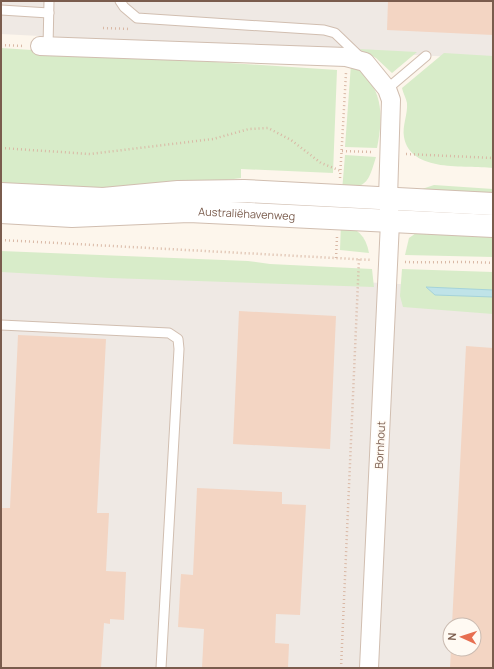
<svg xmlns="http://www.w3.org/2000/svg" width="494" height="669" font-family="Manrope,sans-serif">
  <rect width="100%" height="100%" fill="#fdf6ec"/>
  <g fill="#efe9e4" fill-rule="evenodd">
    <polygon points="1,1 493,1 493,59 1,34"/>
    <path d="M 1,263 L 493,289 L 493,668 L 1,668 ZM 450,625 L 474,625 L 474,649 L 450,649 Z"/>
  </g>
  <g fill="#d8ecc9">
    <polygon points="1,48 337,70 333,173 241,169 241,178 155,190 1,185"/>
    <polygon points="359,49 417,52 392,73 376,58"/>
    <path d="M 444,53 L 493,56 L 493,168 C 466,165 410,173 404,137 C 402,126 408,114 407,103 C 406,98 403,93 402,88 Z"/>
    <path d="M 351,64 C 383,85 384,113 377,148 L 345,147 Z"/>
    <path d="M 345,155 L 376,157 C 368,182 369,185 342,191 Z"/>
    <polygon points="434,185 493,189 493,200 413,192"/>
    <path d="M 341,223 C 357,228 366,236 369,253 L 340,250 Z"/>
    <polygon points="429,224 493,225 493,257 405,255 409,238"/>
    <polygon points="1,251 248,261 270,264 372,269 374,287 110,278 1,272"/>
    <polygon points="402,269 493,272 493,314 403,307 400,296"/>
  </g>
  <polygon fill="#bfe3e8" stroke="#a5d3da" points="426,287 493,290 493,297 435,295"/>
  <g fill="#f3d5c3">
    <polygon points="388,1 493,1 493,35 387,30"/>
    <polygon points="239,311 336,316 330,449 233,444"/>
    <polygon points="18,335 106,339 97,513 109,513 106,571 126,572 124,620 110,619 110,624 104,623 101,668 1,668 1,508 10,508"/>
    <polygon points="466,346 493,348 493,668 450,668 451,649 474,649 474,625 452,625"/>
    <polygon points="197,488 282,492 282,504 306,505 300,615 276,614 275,643 289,644 288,668 202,668 204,629 178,627 181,574 193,575"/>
  </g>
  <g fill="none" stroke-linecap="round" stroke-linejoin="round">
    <defs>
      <g id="service">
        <polyline points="120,1 124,7 137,18 324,30 335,33 361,58"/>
        <polyline points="1,10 49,13"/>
        <polyline points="48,47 49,1"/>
        <polyline points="387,89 426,56"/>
        <polyline points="1,325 169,333 178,339 179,349 161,668"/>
      </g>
      <polyline id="minor" points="40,46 346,57 365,62 387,89 391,100 388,199 390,222 369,668"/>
      <g id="tertiary">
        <polyline points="1,194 103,199 178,192 244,191 493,204"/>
        <path id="s1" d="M 1,212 L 72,216 L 189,211 L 493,226"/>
      </g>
    </defs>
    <use href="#service" stroke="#d1beb0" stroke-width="11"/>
    <use href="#minor" stroke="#d1beb0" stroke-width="20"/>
    <use href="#tertiary" stroke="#d1beb0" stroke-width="24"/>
    <g stroke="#d9b8a5" stroke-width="2.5" stroke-dasharray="1 3" stroke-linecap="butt">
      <polyline points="103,28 131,29"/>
      <polyline points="1,45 24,46"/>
      <polyline points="1,148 90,154 213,139 249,129 268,128 291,140 321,163 341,171"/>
      <polyline points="342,151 373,152"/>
      <polyline points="406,154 493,158"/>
      <polyline points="340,178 346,73"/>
      <polyline points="1,240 372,260"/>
      <polyline points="336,258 337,237"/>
      <path d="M 405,262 C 434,263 463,261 493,263"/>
      <polyline points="341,668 359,259"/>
    </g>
    <use href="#service" stroke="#fff" stroke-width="9"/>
    <use href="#minor" stroke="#fff" stroke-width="18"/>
    <use href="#tertiary" stroke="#fff" stroke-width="22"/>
  </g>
  <g text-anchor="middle" stroke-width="3" stroke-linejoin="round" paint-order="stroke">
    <g font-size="11" fill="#7a5c4d" stroke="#fffaf3">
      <text dy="4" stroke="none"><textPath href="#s1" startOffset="246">Australiëhavenweg</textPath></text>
      <text transform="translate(380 445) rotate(-87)" y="4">Bornhout</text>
    </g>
  </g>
  <rect width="494" height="669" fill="none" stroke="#7a5c4d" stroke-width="4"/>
  <g transform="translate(462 637) rotate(273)"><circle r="19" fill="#fffaf3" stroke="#cabbb1"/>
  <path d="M0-3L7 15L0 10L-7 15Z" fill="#e76f51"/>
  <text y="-6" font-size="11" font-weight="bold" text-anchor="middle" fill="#7a5c4d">N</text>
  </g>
</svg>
